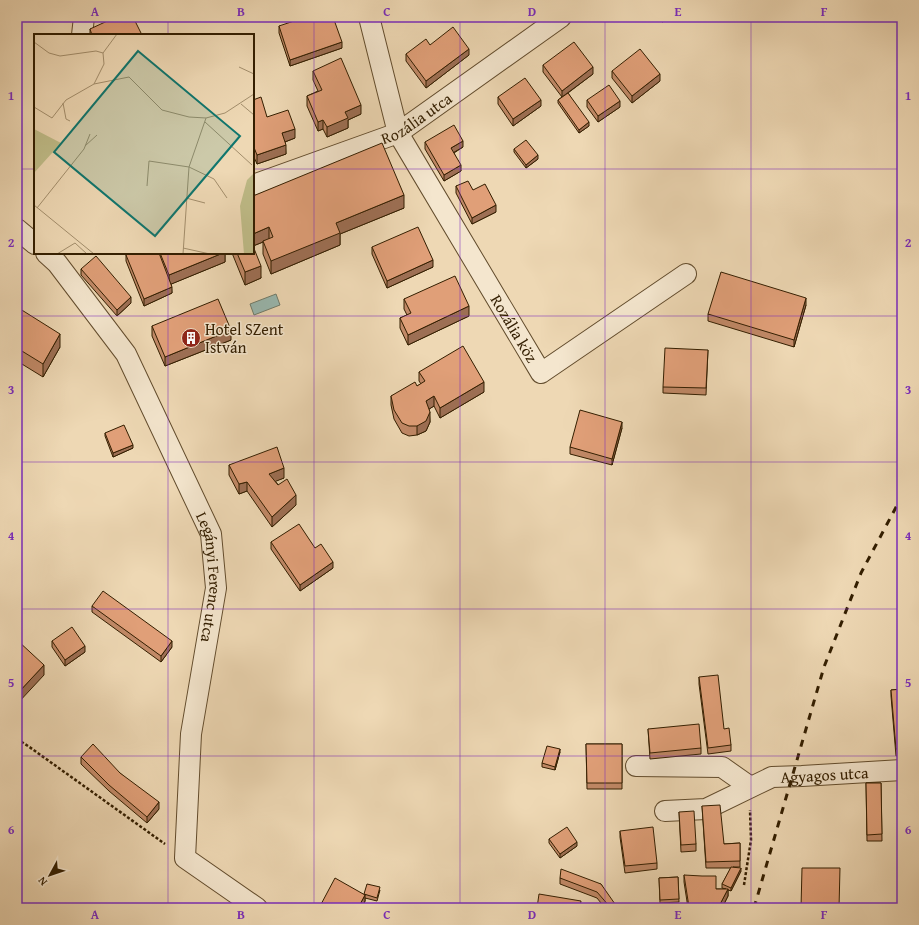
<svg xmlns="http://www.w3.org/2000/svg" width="919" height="925" font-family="'Gentium Book Plus',serif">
  <rect width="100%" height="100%" fill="#eed8b4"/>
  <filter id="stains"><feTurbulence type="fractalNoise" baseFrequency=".005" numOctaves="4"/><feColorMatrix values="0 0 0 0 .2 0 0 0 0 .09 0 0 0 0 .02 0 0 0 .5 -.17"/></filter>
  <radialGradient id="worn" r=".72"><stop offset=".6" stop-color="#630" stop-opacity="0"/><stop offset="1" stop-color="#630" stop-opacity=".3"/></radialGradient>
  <polygon fill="#99b9b1" stroke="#707b6a" points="276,294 280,305 254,315 250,304"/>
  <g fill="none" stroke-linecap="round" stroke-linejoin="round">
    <defs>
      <g id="minor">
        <path id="s1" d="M 369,17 L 398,133 L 541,373 L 686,274"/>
        <polyline points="82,35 84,17"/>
        <path id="s2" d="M 253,185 L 398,133 L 561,17"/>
        <polyline points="17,229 35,244"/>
        <path id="s3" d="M 46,253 L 57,263 L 126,354 L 211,534 L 216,588 L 191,734 L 185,858 L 257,908"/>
        <polyline points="636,766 722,767 749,786"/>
        <path id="s4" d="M 665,811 L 706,809 L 772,777 L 802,776 L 902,770"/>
      </g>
    </defs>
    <use href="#minor" stroke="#624c2d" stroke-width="22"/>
    <g stroke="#331e00" stroke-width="2.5" stroke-dasharray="3 2" stroke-linecap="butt">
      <polyline points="17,739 28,746 165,844"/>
      <polyline points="744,885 751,840 750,810"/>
    </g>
    <use href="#minor" stroke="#f4e6ce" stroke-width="20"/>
    <polyline stroke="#331e00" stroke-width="3" stroke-dasharray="7 7" stroke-linecap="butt" points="754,908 824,667 861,573 902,496"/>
  </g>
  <g fill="#c18967" stroke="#331e00">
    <polygon points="407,17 418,17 410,21"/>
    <polygon points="659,17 670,17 662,22"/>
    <polygon points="279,26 342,48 290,66 279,33"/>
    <polygon points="90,29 142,35 90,35"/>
    <polygon points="430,45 469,55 426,88 406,61 406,54"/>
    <polygon points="543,65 593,74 568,93 589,126 579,133 558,103 558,100 562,97 543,72"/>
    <polygon points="313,71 361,114 348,120 348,128 327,137 323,129 318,131 307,106 307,96 318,91 313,80"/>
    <polygon points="612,71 660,81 632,103 612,78"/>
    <polygon points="498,97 541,106 513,126 498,104"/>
    <polygon points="253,100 267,117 295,138 285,142 286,154 257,164 253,155"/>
    <polygon points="587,100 620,107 598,122 587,107"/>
    <polygon points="425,142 463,147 454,153 461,171 444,181 425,149"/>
    <polygon points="514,149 538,159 526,168 514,152"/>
    <polygon points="456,186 473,190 496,212 472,224 456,193"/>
    <polygon points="253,196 404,208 340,234 340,245 271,274 263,254 263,242 253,246 261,278 245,285 232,253 253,253"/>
    <polygon points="372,247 433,267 387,288 372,254"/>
    <polygon points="130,253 225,253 225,262 171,284 172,293 144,306 126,261 126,255"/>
    <polygon points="81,269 131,303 117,316 81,275"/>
    <polygon points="404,299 469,316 408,345 400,328 400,318 407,315 404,309"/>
    <polygon points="806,305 794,347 708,321 708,314"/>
    <polygon points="17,307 60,347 43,377 17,361"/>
    <polygon points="152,326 231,340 165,366 152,336"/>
    <polygon points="708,350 706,395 663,393 663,387"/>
    <polygon points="419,372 484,392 440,418 434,406 429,409 430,422 426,431 417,435 409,436 402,433 394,419 391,405 391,396 417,386 421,384 419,381"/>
    <polygon points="622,428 612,465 570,454 570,447"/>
    <polygon points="105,433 133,448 113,457 105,436"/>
    <polygon points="229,465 284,478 275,481 296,505 272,527 247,491 239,494 229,475"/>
    <polygon points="271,542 315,548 333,568 300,591 271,549"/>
    <polygon points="92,606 172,647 161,662 92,612"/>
    <polygon points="52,641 85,652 65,666 52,647"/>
    <polygon points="699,677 731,745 731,751 708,754 699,684"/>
    <polygon points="902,689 902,755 896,756 891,696 891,690"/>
    <polygon points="648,729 701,748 701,754 650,759"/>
    <polygon points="586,744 622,744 622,789 587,789"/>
    <polygon points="560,752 555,770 542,767 542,763"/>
    <polygon points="81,757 120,773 159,809 147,823 109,791 81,764"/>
    <polygon points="866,783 881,783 882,841 867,841"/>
    <polygon points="702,806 724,844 740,843 740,867 733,867 741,871 731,891 728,890 728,896 722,908 688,908 684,882 684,875 716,889 726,889 722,888 722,884 731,868 706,868"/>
    <polygon points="679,812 696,844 696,851 681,852"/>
    <polygon points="620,831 657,863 657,869 625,873 620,837"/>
    <polygon points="549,839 577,846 560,858 549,843"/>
    <polygon points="678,877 679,902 660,903 659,878"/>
    <polygon points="560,878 601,884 615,908 605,908 597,898 560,884"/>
    <polygon points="380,890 377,901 365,898 365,901 362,908 319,908"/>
  </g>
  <g fill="#9d6f54" stroke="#331e00">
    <polygon points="410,17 418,17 410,21"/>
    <polygon points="662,17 670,17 662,22"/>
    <polygon points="342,42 342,48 290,66 290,60"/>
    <polygon points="469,49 469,55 426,88 426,81"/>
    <polygon points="593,67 593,74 562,97 562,91"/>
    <polygon points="660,74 660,81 632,103 632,96"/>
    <polygon points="541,100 541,106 513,126 513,119"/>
    <polygon points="620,101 620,107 598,122 598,116"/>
    <polygon points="361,105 361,114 348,120 348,128 327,137 327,127 345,112"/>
    <polygon points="323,120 323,129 318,131 318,122"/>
    <polygon points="589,122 589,126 579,133 579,130"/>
    <polygon points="295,129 295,138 282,143 282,133"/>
    <polygon points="463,141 463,147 451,154 451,148"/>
    <polygon points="286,145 286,154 257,164 257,155"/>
    <polygon points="538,155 538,159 526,168 526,165"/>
    <polygon points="461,165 461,171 444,181 444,175"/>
    <polygon points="404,195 404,208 340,234 340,245 271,274 271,261 336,223"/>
    <polygon points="496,205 496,212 472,224 472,218"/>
    <polygon points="269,227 269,240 263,241 263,242 253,246 253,234"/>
    <polygon points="223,253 225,253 225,262 169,285 169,275"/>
    <polygon points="433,260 433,267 387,288 387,281"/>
    <polygon points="261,266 261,278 245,285 245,272"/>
    <polygon points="172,287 172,293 144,306 144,299"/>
    <polygon points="131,297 131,303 117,316 117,310"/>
    <polygon points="806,298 806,305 794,347 794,340"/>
    <polygon points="469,306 469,316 408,345 408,335"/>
    <polygon points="231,330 231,340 165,366 165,357"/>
    <polygon points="60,334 60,347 43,377 43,364"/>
    <polygon points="484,382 484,392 440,418 440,408"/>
    <polygon points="434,396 434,406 426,411 426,401"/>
    <polygon points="430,412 430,422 426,431 417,435 417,426"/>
    <polygon points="622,422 622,428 612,465 612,459"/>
    <polygon points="133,445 133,448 113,457 113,453"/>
    <polygon points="284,468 284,478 269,484 269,474"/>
    <polygon points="247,482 247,491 239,494 239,484"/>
    <polygon points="296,495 296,505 272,527 272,517"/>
    <polygon points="333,562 333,568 300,591 300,585"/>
    <polygon points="172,641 172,647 161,662 161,656"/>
    <polygon points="85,646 85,652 65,666 65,660"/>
    <polygon points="44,665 44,675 17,704 17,694"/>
    <polygon points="560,749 560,752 555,770 555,767"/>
    <polygon points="159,802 159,809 147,823 147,817"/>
    <polygon points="577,842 577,846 560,858 560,854"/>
    <polygon points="741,868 741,871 731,891 731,888"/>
    <polygon points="728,889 728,896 722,908 718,908"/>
    <polygon points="365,895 365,901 362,908 358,908"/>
    <polygon points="615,904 615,908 610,908 610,907"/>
  </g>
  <g fill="#e09f78" stroke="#331e00">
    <polygon points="116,17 133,17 142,35 92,35 90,29"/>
    <polygon points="306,17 333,17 342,42 290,60 279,26"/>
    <polygon points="453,27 469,49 426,81 406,54 426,39 430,45"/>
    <polygon points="574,42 593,67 562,91 543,65"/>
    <polygon points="640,49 660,74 632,96 612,71"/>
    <polygon points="341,58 361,105 345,112 348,118 327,127 323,120 318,122 307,96 322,90 313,71"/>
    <polygon points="525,78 541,100 513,119 498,97"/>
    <polygon points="609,85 620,101 598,116 587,100"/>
    <polygon points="568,93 589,122 579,130 558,100"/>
    <polygon points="261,97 267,117 288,110 295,129 282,133 286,145 257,155 253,145 253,100"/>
    <polygon points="454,125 463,141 451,148 461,165 444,175 425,142"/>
    <polygon points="526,140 538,155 526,165 514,149"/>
    <polygon points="382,143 404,195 336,223 340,233 271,261 263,241 273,237 269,227 253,234 253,196"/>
    <polygon points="468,181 473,190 485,184 496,205 472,218 456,186"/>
    <polygon points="418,227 433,260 387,281 372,247"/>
    <polygon points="253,246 261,266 245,272 237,253 253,253"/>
    <polygon points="130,253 159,253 172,287 144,299 126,255"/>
    <polygon points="160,253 223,253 169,275"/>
    <polygon points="96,256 131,297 117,310 81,269"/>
    <polygon points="721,272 806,298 794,340 708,314"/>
    <polygon points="455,276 469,306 408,335 400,318 411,313 404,299"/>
    <polygon points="218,299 231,330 165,357 152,326"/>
    <polygon points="17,307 60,334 43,364 17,348"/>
    <polygon points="463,346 484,382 440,408 434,396 426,401 430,412 426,421 417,426 409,426 402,423 394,410 391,396 415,382 417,386 425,381 419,372"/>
    <polygon points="665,348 708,350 706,388 663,387"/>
    <polygon points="580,410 622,422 612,459 570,447"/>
    <polygon points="124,425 133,445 113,453 105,433"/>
    <polygon points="277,447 284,468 269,474 278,485 287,479 296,495 272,517 247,482 239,484 229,465"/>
    <polygon points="299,524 315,548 321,544 333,562 300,585 271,542"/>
    <polygon points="103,591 172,641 161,656 92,606"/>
    <polygon points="72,627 85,646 65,660 52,641"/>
    <polygon points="17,640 44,665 17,694"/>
    <polygon points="718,675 724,729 729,728 731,745 708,748 699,677"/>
    <polygon points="902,689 902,749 896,749 891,690"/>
    <polygon points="699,724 701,748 650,753 648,729"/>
    <polygon points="93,744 120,773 159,802 147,817 109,785 81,757"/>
    <polygon points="586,744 622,744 622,783 587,783"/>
    <polygon points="547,746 560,749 555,767 542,763"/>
    <polygon points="901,775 902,775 902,846"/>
    <polygon points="866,783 881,783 882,834 867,835"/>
    <polygon points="720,805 724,844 740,843 740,861 706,862 702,806"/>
    <polygon points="694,811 696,844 681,845 679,812"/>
    <polygon points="567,827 577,842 560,854 549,839"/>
    <polygon points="653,827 657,863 625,866 620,831"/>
    <polygon points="731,867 741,868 731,888 722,884"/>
    <polygon points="802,868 840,868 839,908 801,908"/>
    <polygon points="561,869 601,884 615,904 610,907 597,892 560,878"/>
    <polygon points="684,875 702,876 716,876 716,889 728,889 718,908 693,908 689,907"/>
    <polygon points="678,877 679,899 660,900 659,878"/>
    <polygon points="335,878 365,895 358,908 319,908"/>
    <polygon points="367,884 380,887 377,898 364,894"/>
    <polygon points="539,894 581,901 580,908 537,908"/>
  </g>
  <path fill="none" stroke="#7b2cbf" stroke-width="1" stroke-opacity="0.55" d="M 168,17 L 168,35M 314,17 L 314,908M 460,17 L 460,908M 605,17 L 605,908M 751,17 L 751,908M 17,169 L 35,169M 253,169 L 902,169M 168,253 L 168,908M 17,316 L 902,316M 17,462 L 902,462M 17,609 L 902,609M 17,756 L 902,756"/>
  <defs>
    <symbol id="building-disc" viewBox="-11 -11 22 22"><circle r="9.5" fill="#8f2418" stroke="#f4e6ce"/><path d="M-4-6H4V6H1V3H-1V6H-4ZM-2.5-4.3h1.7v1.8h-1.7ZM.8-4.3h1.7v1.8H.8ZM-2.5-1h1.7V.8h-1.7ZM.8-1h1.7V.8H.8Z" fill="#fff"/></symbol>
  </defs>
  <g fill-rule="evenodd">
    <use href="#building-disc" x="180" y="327" width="22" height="22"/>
  </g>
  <g text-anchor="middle" stroke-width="3" stroke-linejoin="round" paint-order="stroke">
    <g font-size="16" fill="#331e00" stroke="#f4e6ce">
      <text dy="6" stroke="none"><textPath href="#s2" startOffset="177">Rozália utca</textPath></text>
      <text dy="6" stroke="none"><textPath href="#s1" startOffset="347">Rozália köz</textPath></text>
      <text dy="6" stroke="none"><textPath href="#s3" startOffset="371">Legányi Ferenc utca</textPath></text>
      <text dy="6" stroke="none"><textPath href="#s4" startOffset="167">Agyagos utca</textPath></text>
    </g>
    <g font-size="16" fill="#331e00" stroke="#f4e6ce" text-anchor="start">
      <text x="205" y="335">Hotel SZent<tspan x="205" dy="18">István</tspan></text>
    </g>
  </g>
  <g transform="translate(34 34)">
    <rect width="220" height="220" fill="#eed8b4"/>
    <path d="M 0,95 L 27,109 L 0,139 ZM 220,139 L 220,220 L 210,220 L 206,172 L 213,146 Z" fill="#bfbc88"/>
    <path fill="none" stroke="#a38e6c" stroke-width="1" d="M 0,8 L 15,19 L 26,22 L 62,17 L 69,19M 69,19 L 83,0M 205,33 L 220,40M 60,50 L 70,30 L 69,19M 29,69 L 32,85 L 36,87M 207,70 L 220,81M 0,73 L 18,84 L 32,66 L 60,50 L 95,43 L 128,76 L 155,83 L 172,84 L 191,79 L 220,60M 171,88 L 218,131M 51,112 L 63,101M 113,152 L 115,127 L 155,133 L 180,145 L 193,164M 152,164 L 171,169M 0,171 L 60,220M 3,174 L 50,115 L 56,100M 149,214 L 176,220M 23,220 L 41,209 L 53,220M 149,220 L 155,133 L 172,84"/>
    <path fill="#0f766e" fill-opacity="0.15" stroke="#0f766e" stroke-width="2" d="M 104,17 L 206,102 L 121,202 L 20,118 Z"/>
    <rect width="220" height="220" fill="none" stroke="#331e00" stroke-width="2"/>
  </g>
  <rect width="919" height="925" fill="none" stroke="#eed8b4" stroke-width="44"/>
  <g transform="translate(50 875) rotate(230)" stroke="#f4e6ce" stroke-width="3" paint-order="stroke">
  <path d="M0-3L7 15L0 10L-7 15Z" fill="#331e00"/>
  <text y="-6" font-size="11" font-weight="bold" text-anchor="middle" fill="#331e00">N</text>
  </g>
  <rect x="22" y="22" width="875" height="881" fill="none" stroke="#7b2cbf" stroke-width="1.5"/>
  <g font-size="13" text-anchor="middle" font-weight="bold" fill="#7b2cbf">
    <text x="95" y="16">A</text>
    <text x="241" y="16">B</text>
    <text x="387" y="16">C</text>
    <text x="532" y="16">D</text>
    <text x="678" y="16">E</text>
    <text x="824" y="16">F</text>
    <text x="11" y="100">1</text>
    <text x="908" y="100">1</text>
    <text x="11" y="247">2</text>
    <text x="908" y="247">2</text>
    <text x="11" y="394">3</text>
    <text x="908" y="394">3</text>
    <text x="11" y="540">4</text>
    <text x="908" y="540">4</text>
    <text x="11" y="687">5</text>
    <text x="908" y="687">5</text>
    <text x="11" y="834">6</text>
    <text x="908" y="834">6</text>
    <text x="95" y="919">A</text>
    <text x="241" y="919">B</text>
    <text x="387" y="919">C</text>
    <text x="532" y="919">D</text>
    <text x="678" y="919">E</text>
    <text x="824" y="919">F</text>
  </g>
  <rect width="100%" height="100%" filter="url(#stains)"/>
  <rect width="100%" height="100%" fill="url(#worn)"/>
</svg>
